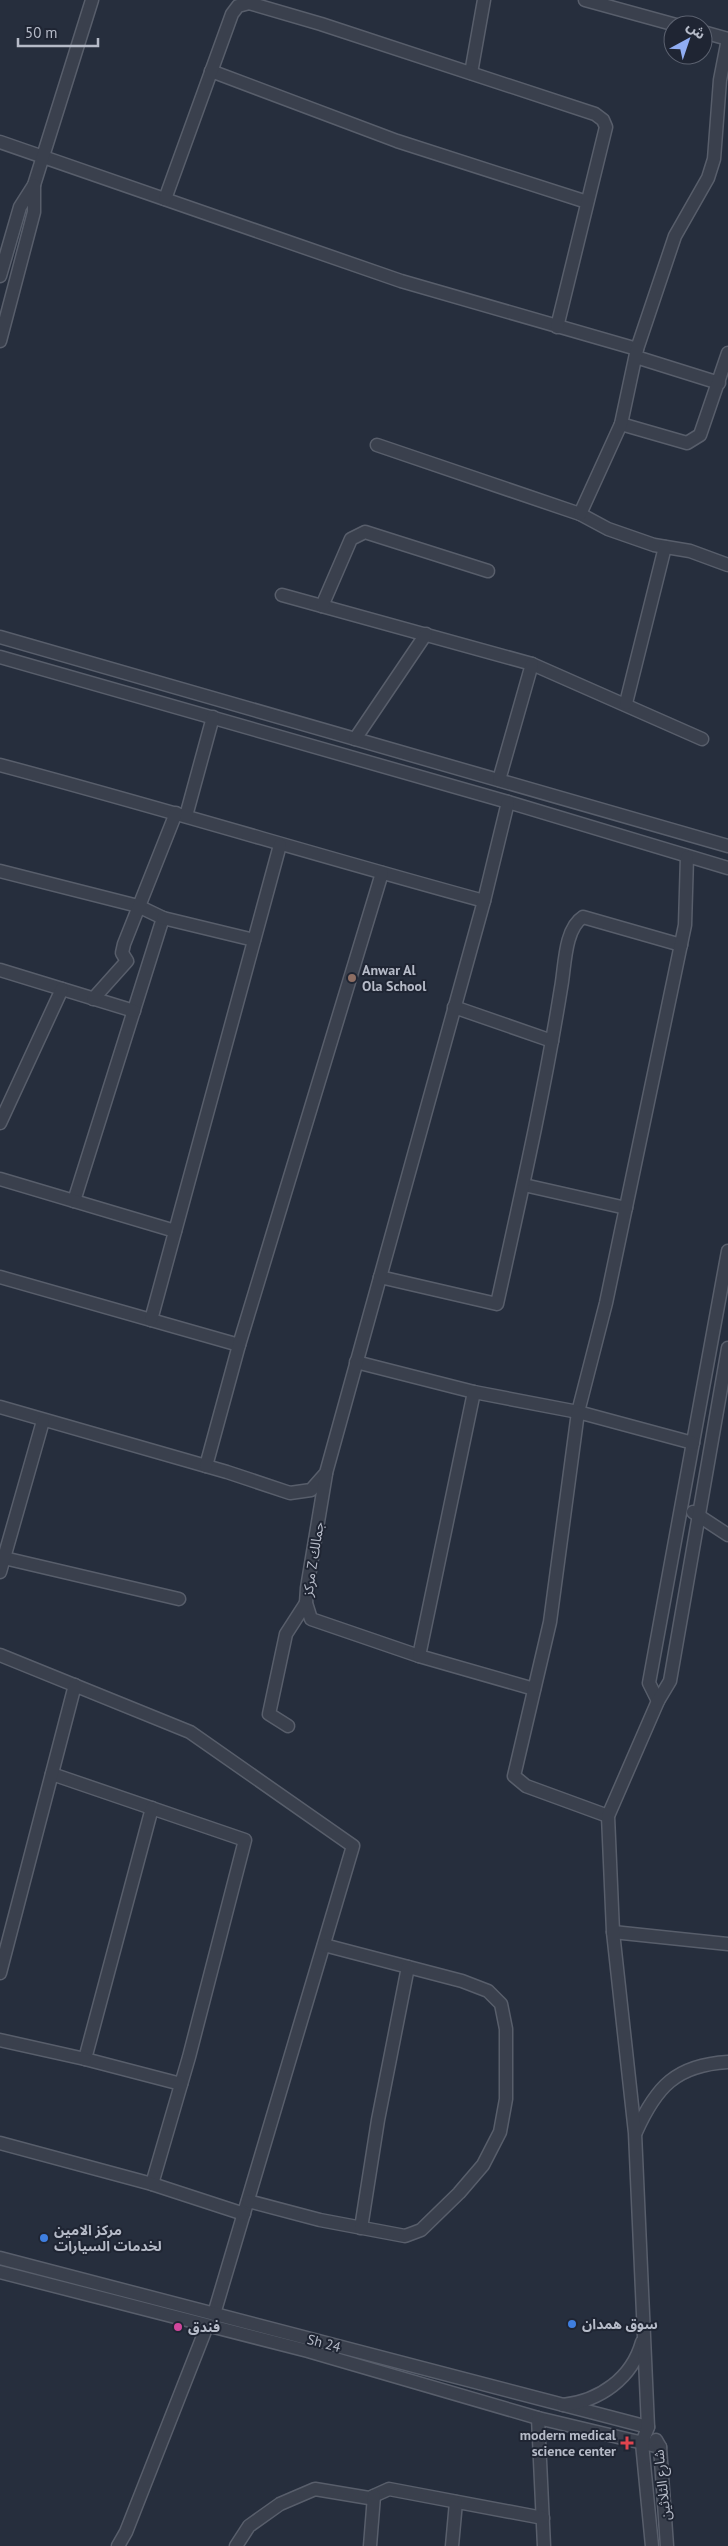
<svg xmlns="http://www.w3.org/2000/svg" width="728" height="2546" font-family="'PT Sans','Noto Sans Arabic',sans-serif">
  <rect width="100%" height="100%" fill="#262e3d"/>
  <g fill="none" stroke-linecap="round" stroke-linejoin="round">
    <defs>
      <g id="minor">
        <polyline points="585,0 676,25"/>
        <polyline points="703,32 728,39"/>
        <polyline points="211,71 397,141 587,202"/>
        <polyline points="471,73 484,0"/>
        <polyline points="0,142 401,281 637,349"/>
        <polyline points="165,199 232,14 238,6 249,3 321,24 595,114 603,120 606,127 557,327"/>
        <polyline points="0,276 20,207 34,185 92,0"/>
        <polyline points="0,341 34,212 34,185"/>
        <polyline points="636,357 719,383"/>
        <polyline points="621,424 687,443 700,435 728,353"/>
        <polyline points="377,445 580,514 608,529 654,545 690,551 728,565"/>
        <polyline points="580,514 621,424 637,349 675,236 708,178 714,159 720,80 728,39"/>
        <polyline points="282,595 532,664 702,739"/>
        <polyline points="322,606 351,539 365,532 488,571"/>
        <polyline points="0,637 728,846"/>
        <polyline points="0,657 508,802 728,868"/>
        <polyline points="626,703 665,547"/>
        <polyline points="355,739 426,634"/>
        <path d="M 0,765 C 162,808 322,857 484,901"/>
        <polyline points="499,780 532,664"/>
        <polyline points="186,816 213,717"/>
        <polyline points="0,871 138,906 163,918 74,1201"/>
        <polyline points="163,918 254,940"/>
        <polyline points="0,970 134,1011"/>
        <polyline points="93,999 127,961 122,953 124,944 176,813"/>
        <polyline points="454,1007 552,1041"/>
        <polyline points="0,1123 62,989"/>
        <polyline points="0,1179 175,1231"/>
        <polyline points="524,1185 626,1208"/>
        <polyline points="0,1277 239,1345"/>
        <path d="M 380,1277 L 497,1304 C 520,1199 544,1094 561,988 C 565,968 564,929 583,917 L 681,945"/>
        <polyline points="151,1320 280,845"/>
        <polyline points="356,1362 474,1392"/>
        <polyline points="0,1407 227,1472 290,1493 311,1490 326,1473 484,901 508,802"/>
        <polyline points="206,1466 239,1345 382,873"/>
        <polyline points="326,1474 307,1588 306,1603 311,1619 419,1656"/>
        <polyline points="693,1512 728,1535"/>
        <polyline points="4,1558 179,1599"/>
        <polyline points="0,1572 43,1421"/>
        <polyline points="0,1655 190,1732 353,1846 214,2314"/>
        <polyline points="534,1689 419,1656 474,1392 578,1412 606,1303 685,925 687,857"/>
        <polyline points="658,1701 649,1683 728,1251"/>
        <polyline points="288,1726 269,1714 286,1634 306,1603"/>
        <polyline points="52,1774 245,1840 189,2057 152,2184"/>
        <polyline points="152,1808 85,2059 181,2084"/>
        <polyline points="608,1816 526,1786 514,1776 550,1622 578,1412 693,1443"/>
        <polyline points="613,1932 728,1944"/>
        <polyline points="0,1973 75,1685"/>
        <polyline points="0,2040 85,2059"/>
        <path d="M 636,2132 C 656,2087 676,2065 728,2062"/>
        <polyline points="0,2143 152,2184 244,2214"/>
        <polyline points="248,2201 320,2220 405,2236 421,2230 459,2193 483,2165 500,2132 506,2099 506,2029 501,2004 488,1991 462,1981 324,1945"/>
        <polyline points="361,2228 378,2120 408,1967"/>
        <polyline points="0,2258 648,2427"/>
        <polyline points="0,2272 308,2351 538,2418 660,2447"/>
        <path d="M 563,2405 C 600,2401 632,2378 642,2342"/>
        <polyline points="538,2418 544,2546"/>
        <polyline points="656,2440 660,2447 667,2546"/>
        <polyline points="118,2546 126,2532 207,2326"/>
        <polyline points="236,2546 249,2526 280,2504 315,2489 369,2498 389,2489 543,2518"/>
        <polyline points="370,2546 374,2496"/>
        <polyline points="452,2546 456,2502"/>
        <polyline points="652,2546 642,2443 648,2427 635,2133 613,1932 608,1816 658,1701 670,1681 728,1348"/>
      </g>
    </defs>
    <use href="#minor" stroke="#585e6b" stroke-width="15"/>
    <use href="#minor" stroke="#3a404d" stroke-width="12"/>
  </g>
  <circle fill="#8d6e63" stroke="#1f2533" stroke-width="2" cx="352" cy="978" r="5"/>
  <g fill="#3f7fe0" stroke="#1f2533" stroke-width="2">
    <circle cx="44" cy="2238" r="5"/>
    <circle cx="572" cy="2324" r="5"/>
  </g>
  <circle fill="#d1479c" stroke="#1f2533" stroke-width="2" cx="178" cy="2327" r="5"/>
  <path fill="#e0444e" stroke="#1f2533" stroke-width="2" d="M624.5 2435.5h5v5h5v5h-5v5h-5v-5h-5v-5h5z"/>
  <g text-anchor="middle" stroke-width="4" stroke-linejoin="round" paint-order="stroke">
    <g font-size="14" font-weight="bold" fill="#b6bbc8" stroke="#1f2533" text-anchor="start">
      <text x="362" y="975">Anwar Al<tspan x="362" dy="16">Ola School</tspan></text>
      <text x="54" y="2235">مركز الامين<tspan x="54" dy="16">لخدمات السيارات</tspan></text>
      <text x="582" y="2329">سوق همدان</text>
      <text x="188" y="2332">فندق</text>
      <text x="616" y="2440" text-anchor="end">modern medical<tspan x="616" dy="16">science center</tspan></text>
    </g>
    <g font-size="14" fill="#b6bbc8" stroke="#1f2533">
      <text transform="translate(313 1559) rotate(-81)" y="5">مركز Z جمالك</text>
      <text transform="translate(324 2343) rotate(15)" y="5">Sh 24</text>
      <text transform="translate(662 2485) rotate(-96)" y="5">شارع الثلاثين</text>
    </g>
  </g>
  <g transform="translate(688 40) rotate(40)"><circle r="24" fill="#1f2533" stroke="#5b616f"/>
  <path d="M0-4L9 19L0 12L-9 19Z" fill="#90adf3"/>
  <text y="-8" font-size="14" font-weight="bold" text-anchor="middle" fill="#b6bbc8">ش</text>
  </g>
  <path d="M18 38v8h80v-8" fill="none" stroke="#b6bbc8" stroke-width="2.5"/>
  <text x="25" y="38" font-size="15" fill="#b6bbc8" stroke="#1f2533" stroke-width="4" paint-order="stroke">50 m</text>
</svg>
